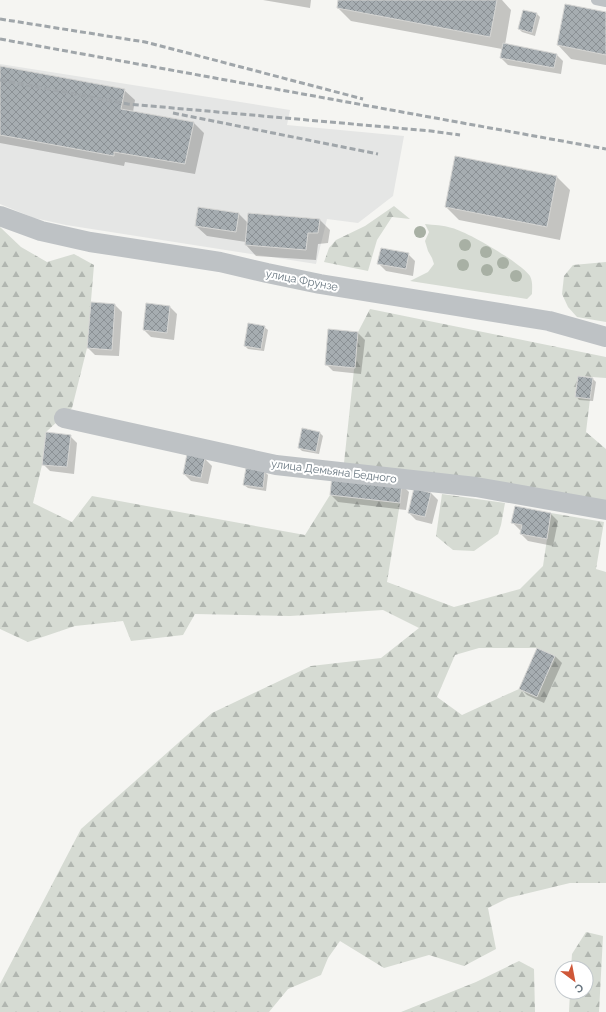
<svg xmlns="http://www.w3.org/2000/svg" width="606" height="1012" font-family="Raleway,sans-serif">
  <defs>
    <pattern id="forest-firs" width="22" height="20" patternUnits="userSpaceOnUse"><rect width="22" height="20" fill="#d6dbd3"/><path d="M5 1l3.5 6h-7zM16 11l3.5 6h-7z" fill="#b1b6b0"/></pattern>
    <pattern id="building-cross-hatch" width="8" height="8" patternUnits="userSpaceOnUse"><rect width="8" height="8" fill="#a6adb1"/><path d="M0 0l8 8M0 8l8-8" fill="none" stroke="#8b9195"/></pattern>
  </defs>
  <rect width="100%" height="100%" fill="#f5f5f2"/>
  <polygon fill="#e5e6e5" points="0,64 290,110 287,125 404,136 393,196 358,223 327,219 316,264 66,225 34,218 0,204"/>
  <path fill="#d6dbd3" d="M 425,224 C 434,225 443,225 452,228 C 468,232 521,263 530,276 C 533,282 532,288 532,294 L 527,299 L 410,281 L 428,272 L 434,264 L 432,258 L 428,251 L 425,241 L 429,232 Z"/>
  <g fill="url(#forest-firs)" fill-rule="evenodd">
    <polygon points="394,206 410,219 392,217 377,240 368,271 324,262 329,248 336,240 365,226"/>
    <path d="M 0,227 L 21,247 L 47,262 L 74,254 L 94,265 L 87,348 L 72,408 L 46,432 L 42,465 L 33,503 L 72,522 L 92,496 L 305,535 L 330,495 L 400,503 L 387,582 L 454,607 L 520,589 L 543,566 L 547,539 L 551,513 L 604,522 L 596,569 L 606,572 L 606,883 L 570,883 L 508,898 L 488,908 L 496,949 L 464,966 L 429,955 L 384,968 L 340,941 L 328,958 L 321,975 L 288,989 L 269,1012 L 0,1012 L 0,984 L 81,829 L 212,713 L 311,666 L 381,658 L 419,628 L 383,610 L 290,616 L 195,614 L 183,635 L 131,641 L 123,621 L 75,626 L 28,642 L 0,629 ZM 479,648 L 537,648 L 555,656 L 537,697 L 519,689 L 462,715 L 437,697 L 455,655 Z"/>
    <polygon points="606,262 606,322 577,317 568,307 562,294 564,276 573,265"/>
    <polygon points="370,309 606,357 606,378 578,376 575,396 590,399 586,432 606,449 606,504 344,463 358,332"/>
    <polygon points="442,494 505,503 501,525 498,534 474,551 453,550 436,536"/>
    <polygon points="586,932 603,936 599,1012 569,1012 570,992 586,992 586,968 571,968 572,954"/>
    <polygon points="519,961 534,969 535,1012 401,1012 476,982"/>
  </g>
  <g fill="#0003">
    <polygon points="263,0 311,0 310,8"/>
    <polygon points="339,0 502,0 511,10 505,45 556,54 563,61 561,74 508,65 501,58 502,49 351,21 338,8"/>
    <polygon points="606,13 606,65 571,59 558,45"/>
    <polygon points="537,14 540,17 535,36 522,32 519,29"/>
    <polygon points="0,67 124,90 135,100 133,112 194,123 204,133 195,174 125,162 124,166 0,143"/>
    <polygon points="557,177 570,190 560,240 459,220 446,207"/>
    <polygon points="239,214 248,223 320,220 330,230 328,243 318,244 316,260 256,256 246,245 246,242 207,236 196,226"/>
    <polygon points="408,254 415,261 413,276 386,271 379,264"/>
    <polygon points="147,304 170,307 177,314 174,340 151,337 144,330"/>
    <polygon points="115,305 122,312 119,356 95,355 88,348"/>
    <polygon points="264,327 268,330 264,351 248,349 245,346"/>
    <polygon points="358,333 365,340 361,374 333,371 326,364"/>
    <polygon points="593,379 596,382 593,401 579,400 576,396"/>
    <polygon points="320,433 323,436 319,454 302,451 299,448"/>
    <polygon points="70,436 77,443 74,474 50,471 43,464"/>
    <polygon points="205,459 212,466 208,484 191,481 184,474"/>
    <polygon points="265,472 268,475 266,491 248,488 244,485"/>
    <polygon points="402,485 409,492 406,510 338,502 331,495"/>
    <polygon points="431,493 438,500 432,524 416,520 409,513"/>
    <polygon points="515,508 551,514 558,521 553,546 528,541 521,534 522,530 520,530 513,523"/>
    <polygon points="555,656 562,663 544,703 527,695 520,688"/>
  </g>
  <g fill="url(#building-cross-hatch)" stroke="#d6d6d4">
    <polygon points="338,0 497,0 490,37 337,8"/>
    <polygon points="565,4 606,12 606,55 557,45"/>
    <polygon points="523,10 537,13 532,33 518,29"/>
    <polygon points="503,43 557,54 554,68 500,58"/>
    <polygon points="0,66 125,89 121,109 194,122 185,164 114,152 114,156 0,135"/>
    <polygon points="455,156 557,176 547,227 445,207"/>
    <polygon points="198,207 239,213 236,232 195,226"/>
    <polygon points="248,213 320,219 318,233 308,233 306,250 245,245"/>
    <polygon points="381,248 409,253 406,269 377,264"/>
    <polygon points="91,302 115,304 112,350 87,348"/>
    <polygon points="146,303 170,306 167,333 143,330"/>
    <polygon points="248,323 265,326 261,349 244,346"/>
    <polygon points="328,329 358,332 355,368 325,365"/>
    <polygon points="578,376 593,378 590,399 575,397"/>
    <polygon points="302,428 320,432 316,452 298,448"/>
    <polygon points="46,432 71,435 67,467 42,465"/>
    <polygon points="187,454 205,458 201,478 183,474"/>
    <polygon points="246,468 265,471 263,488 243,485"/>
    <polygon points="332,476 402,484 400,503 330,495"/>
    <polygon points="414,488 431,493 425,517 408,513"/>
    <polygon points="515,506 551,513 547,539 520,534 522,525 511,523"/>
    <polygon points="537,648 555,656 537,697 519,689"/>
  </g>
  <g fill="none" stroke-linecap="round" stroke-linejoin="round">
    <polyline stroke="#bec2c5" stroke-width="10" points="596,0 606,2"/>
    <g stroke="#bec2c5" stroke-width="20">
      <polyline points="0,216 41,231 90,242 220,262 267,273 320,284 549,321 606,337"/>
      <polyline points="64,418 276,465 476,487 606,510"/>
    </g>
    <g stroke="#a0a6aa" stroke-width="3" stroke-dasharray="6 3" stroke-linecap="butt">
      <polyline points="0,19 145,42 180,51 363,99"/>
      <polyline points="0,39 606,149"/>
      <polyline points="0,80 128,104 431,131 460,135"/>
      <polyline points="173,113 378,154"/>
    </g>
  </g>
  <g fill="#a8b0a4">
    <circle cx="420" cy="232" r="6"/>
    <circle cx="465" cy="245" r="6"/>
    <circle cx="486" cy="252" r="6"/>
    <circle cx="503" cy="263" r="6"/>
    <circle cx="463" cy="265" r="6"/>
    <circle cx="487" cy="270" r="6"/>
    <circle cx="516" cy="276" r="6"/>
  </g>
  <g text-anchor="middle" stroke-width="4" stroke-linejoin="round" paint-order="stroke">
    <g font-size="11" fill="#67757f" stroke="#fff">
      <text transform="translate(302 280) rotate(11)" y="4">улица Фрунзе</text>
      <text transform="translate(334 471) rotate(7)" y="4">улица Демьяна Бедного</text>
    </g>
  </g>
  <g transform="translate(574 980) rotate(148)"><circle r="19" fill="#ffffff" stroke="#c2c8cc"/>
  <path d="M0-3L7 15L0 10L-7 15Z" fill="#cf5738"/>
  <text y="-6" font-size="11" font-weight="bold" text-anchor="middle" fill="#67757f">С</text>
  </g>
</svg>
